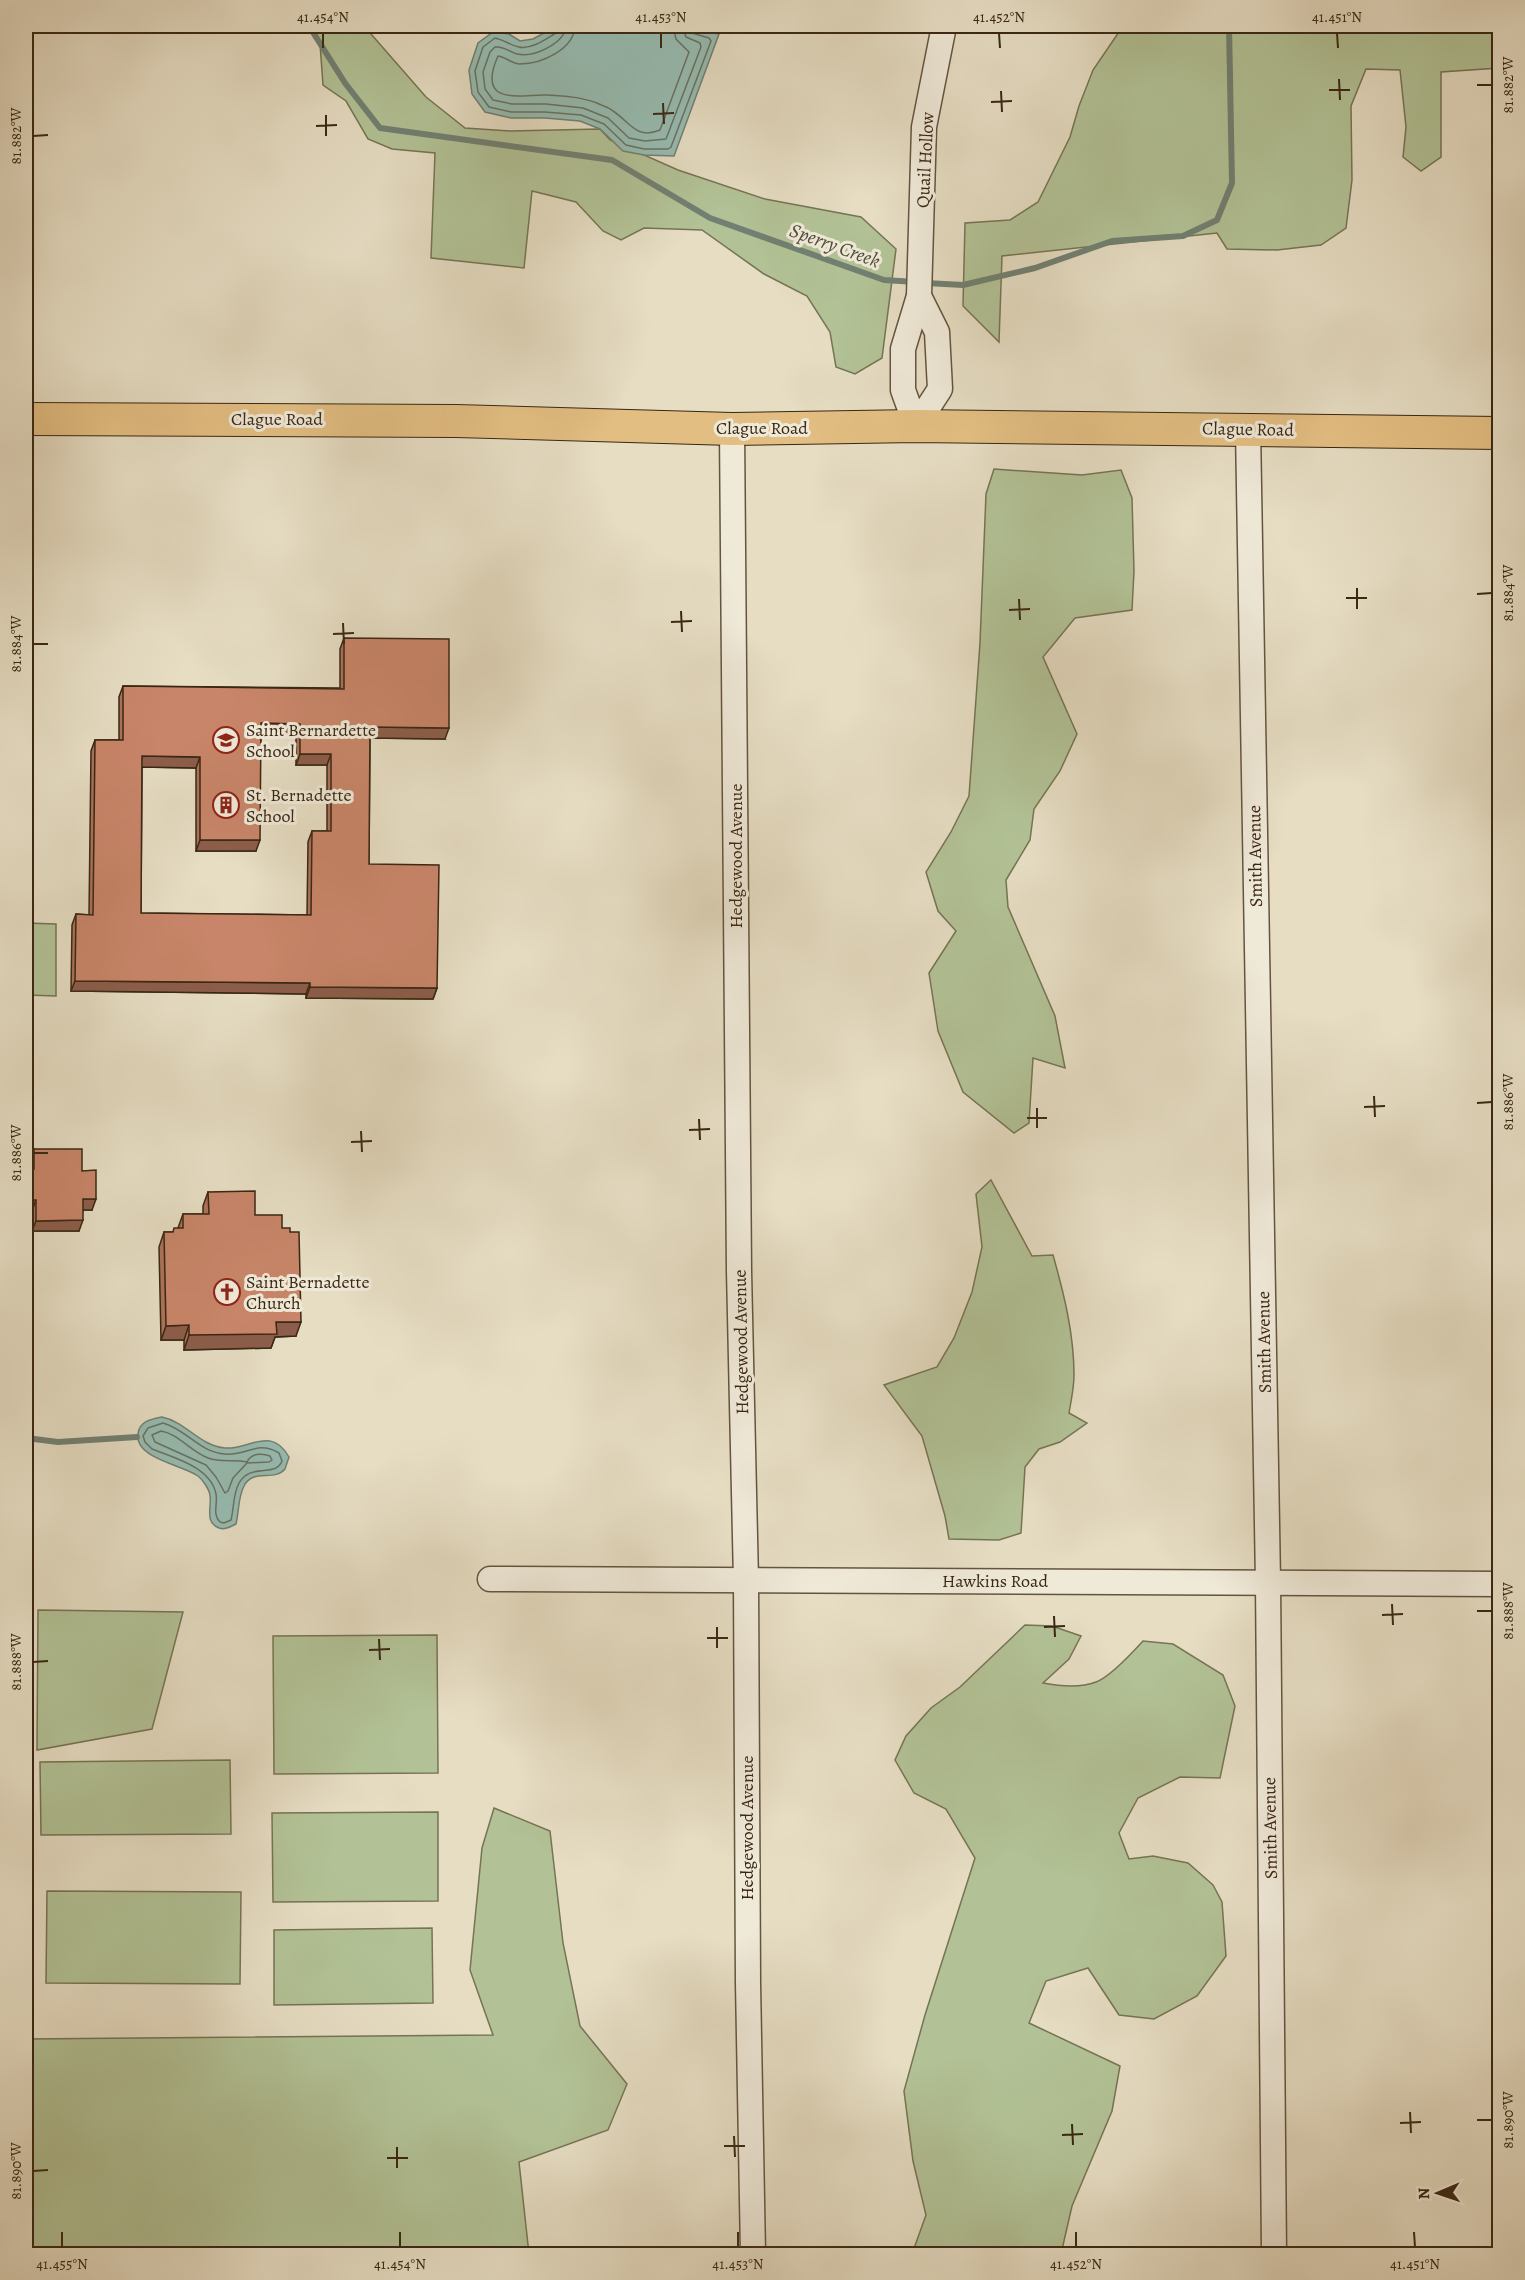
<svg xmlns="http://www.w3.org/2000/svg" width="1525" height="2280" font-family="Alegreya,serif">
  <rect width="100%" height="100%" fill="#e6ddc3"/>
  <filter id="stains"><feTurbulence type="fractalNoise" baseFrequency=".00333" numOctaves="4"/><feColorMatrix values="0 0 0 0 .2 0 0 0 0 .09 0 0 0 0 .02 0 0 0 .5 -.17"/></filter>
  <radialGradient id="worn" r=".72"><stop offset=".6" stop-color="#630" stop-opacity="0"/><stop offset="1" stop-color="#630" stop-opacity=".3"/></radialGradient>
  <g fill="#b2c296" stroke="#767454" stroke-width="1.5">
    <polygon points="308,26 364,26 426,97 465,128 510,131 600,129 610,140 678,170 765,199 861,217 896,249 882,358 855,374 836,367 830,332 807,296 764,274 702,230 644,228 621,240 603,231 576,202 532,191 524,268 431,258 435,153 392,149 368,139 346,101 323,85 320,44"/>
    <polygon points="1123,26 1499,26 1499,68 1441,72 1441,157 1421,171 1403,157 1406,127 1400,70 1366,69 1351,106 1352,180 1346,228 1321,245 1277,250 1227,249 1217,233 1002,256 999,342 963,306 965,223 1010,220 1038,202 1070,137 1079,106 1093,70"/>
    <polygon points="994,469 1082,475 1121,470 1132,498 1134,571 1132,610 1075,618 1043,657 1077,734 1060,771 1034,809 1030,840 1006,880 1008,907 1055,1016 1065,1068 1033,1058 1029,1123 1014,1133 963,1092 938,1031 929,973 956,931 938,911 926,872 951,832 969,796 980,643 986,494"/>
    <polygon points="26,923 56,924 56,996 26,995"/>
    <path d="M 991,1180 L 1032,1256 L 1053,1255 C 1064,1294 1074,1334 1074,1375 C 1074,1388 1071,1401 1069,1413 L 1087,1423 L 1060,1442 L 1039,1449 L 1025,1467 L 1021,1533 L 999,1540 L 949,1539 L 945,1516 L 922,1436 L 884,1385 L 937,1367 L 954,1338 L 972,1292 L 982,1247 L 976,1194 Z"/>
    <polygon points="38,1610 183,1612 152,1729 37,1750"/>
    <path d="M 1025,1625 L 1052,1626 L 1081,1636 L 1069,1659 L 1043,1683 C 1059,1686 1080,1688 1096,1682 C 1110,1677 1133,1652 1143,1641 L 1173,1644 L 1223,1675 L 1235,1706 L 1220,1778 L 1180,1777 L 1138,1798 L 1119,1833 L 1129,1859 L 1153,1856 L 1188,1863 L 1213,1885 L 1222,1902 L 1226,1956 L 1197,1996 L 1154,2019 L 1119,2015 L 1088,1968 L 1046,1981 L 1029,2023 L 1120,2066 L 1112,2111 L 1072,2206 L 1061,2254 L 912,2254 L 926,2215 L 913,2161 L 904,2091 L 925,2015 L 975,1858 L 946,1809 L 914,1793 L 895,1760 L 906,1736 L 931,1708 L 960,1687 Z"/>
    <polygon points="437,1635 438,1773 274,1774 273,1636"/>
    <polygon points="230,1760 231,1834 41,1835 40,1762"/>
    <polygon points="494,1808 550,1831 563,1943 580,2026 627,2084 608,2130 519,2162 529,2254 26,2254 26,2039 493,2035 470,1970 482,1848"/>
    <polygon points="438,1812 438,1901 273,1902 272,1813"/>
    <polygon points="47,1891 241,1892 240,1984 46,1983"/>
    <polygon points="432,1928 433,2003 274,2005 274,1930"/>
  </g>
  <g fill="#96bcb2" stroke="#718072" stroke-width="1.5">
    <polygon points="557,26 684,26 719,34 674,156 644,155 623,151 600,129 580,121 545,118 511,118 485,112 472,94 469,70 478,43 493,32 509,34 520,41 533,39"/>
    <path d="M 162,1417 C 186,1422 200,1446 225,1448 C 249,1450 271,1425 289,1457 L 285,1469 C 274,1482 253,1468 244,1486 C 238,1497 239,1512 236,1524 C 230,1527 225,1530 219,1528 C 204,1522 212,1507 210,1495 C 209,1489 203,1480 198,1476 C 183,1465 134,1458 138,1434 C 139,1421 152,1419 162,1417 Z"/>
  </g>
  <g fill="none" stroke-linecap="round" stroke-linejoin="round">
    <g stroke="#687262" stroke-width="1.5">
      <path d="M 559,26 L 556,33 C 546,39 531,50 519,47 C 510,45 504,40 495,38 L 483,47 L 475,71 L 478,92 L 489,107 L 511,112 L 545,112 L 581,115 L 604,124 L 626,145 L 644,149 L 668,149 L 671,147 L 711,41 L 709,38 L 692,33 L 690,26"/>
      <path d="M 566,26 C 565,43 534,58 517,54 C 509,52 505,46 495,47 L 490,52 L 483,72 L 485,89 L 493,100 L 512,104 L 546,104 L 583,108 L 608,118 L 629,138 L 645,141 L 666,139 L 701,47 L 700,43 L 686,37 L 682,26"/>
      <path d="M 575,26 C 574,49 542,64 520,64 C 512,64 506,57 498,56 C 494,65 487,82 497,91 C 509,100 533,94 547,95 C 564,96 581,97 597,103 C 602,106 609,107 613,111 C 630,122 636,140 660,130 L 689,52 L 676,39 L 673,26"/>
      <path d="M 163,1423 C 186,1429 200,1453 225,1454 C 248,1456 256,1440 279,1453 L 282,1461 C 276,1478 251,1462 239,1483 C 233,1494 234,1508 231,1520 L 224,1523 L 220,1522 C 212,1514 218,1504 216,1494 C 211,1467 174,1458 152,1449 L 145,1442 L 143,1436 L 148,1428 Z"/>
      <path d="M 161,1431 C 179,1434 191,1452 208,1458 C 221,1463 234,1459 247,1462 C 251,1453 262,1453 270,1456 L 272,1460 L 269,1462 L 247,1463 L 233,1478 L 228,1491 L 225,1493 L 216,1477 L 206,1465 L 155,1442 L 152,1435 Z"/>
    </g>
    <g stroke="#718072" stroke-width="6">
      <polyline points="309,26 345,83 380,128 612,160 710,218 884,280 916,282"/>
      <polyline points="926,283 963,285 1035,268 1112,241 1183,236 1217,220 1232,183 1229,26"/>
      <polyline points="26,1438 58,1442 137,1437"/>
    </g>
    <defs>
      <g id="minor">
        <polyline points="916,426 903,390 903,349 919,296 924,127 944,26"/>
        <polyline points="916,426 940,389 937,332 919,296"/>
        <polyline points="732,429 739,1271 746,1581 748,1983 753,2254"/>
        <polyline points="1248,429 1268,1582 1274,2254"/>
        <polyline points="490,1579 1500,1584"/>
      </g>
      <polyline id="major" points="26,419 456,421 732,429 916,426 1500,433"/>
    </defs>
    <use href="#minor" stroke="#64543f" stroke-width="27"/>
    <use href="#major" stroke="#392713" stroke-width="34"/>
    <use href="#minor" stroke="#efe9d8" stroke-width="24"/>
    <use href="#major" stroke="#e3be82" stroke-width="32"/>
  </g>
  <g fill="#ac725a" stroke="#392713" stroke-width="1.5" fill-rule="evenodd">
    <path d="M 344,638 L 445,739 L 370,738 L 369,864 L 437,988 L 433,999 L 306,998 L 306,994 L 71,991 L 72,925 L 76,914 L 89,915 L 91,751 L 95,740 L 119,740 L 119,697 L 123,686 L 340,688 L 340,649 ZM 261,734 L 296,735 L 296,765 L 327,765 L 327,831 L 312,831 L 308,842 L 307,915 L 141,913 L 142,767 L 196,768 L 196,851 L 256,851 Z"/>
    <polygon points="34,1149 82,1171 92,1210 83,1210 79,1231 32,1231 32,1211 26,1211 26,1177 28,1169 30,1169 30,1160"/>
    <polygon points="208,1192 282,1228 296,1336 275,1337 271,1348 184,1350 184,1340 161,1340 159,1247 164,1232 173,1232 178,1228 183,1214 203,1214 203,1206"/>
  </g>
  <g fill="#8c5d4a" stroke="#392713" stroke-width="1.5">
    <polygon points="261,723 300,724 296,735 257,734"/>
    <polygon points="370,727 449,728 445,739 366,738"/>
    <polygon points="300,754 331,754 327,765 296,765"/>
    <polygon points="142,756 200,757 196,768 139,767"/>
    <polygon points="200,840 260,840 256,851 196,851"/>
    <polygon points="75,981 310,983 306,994 71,991"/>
    <polygon points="310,987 437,988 433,999 306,998"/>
    <polygon points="83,1199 96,1199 92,1210 79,1210"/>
    <polygon points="28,1200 36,1200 32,1211 26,1211"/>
    <polygon points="83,1220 79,1231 32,1231 36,1221"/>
    <polygon points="276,1322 301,1322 296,1336 275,1337 271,1348 184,1350 189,1335"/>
    <polygon points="189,1325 184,1340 161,1340 166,1326"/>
  </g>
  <g fill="#c88569" stroke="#392713" stroke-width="1.5" fill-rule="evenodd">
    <path d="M 344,638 L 449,639 L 449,728 L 370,727 L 369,864 L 439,865 L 437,988 L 310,987 L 310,983 L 75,981 L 76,914 L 93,915 L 95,740 L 123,740 L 123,686 L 344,689 ZM 261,723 L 300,724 L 300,754 L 331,754 L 331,831 L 312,831 L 311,915 L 141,913 L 142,756 L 200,757 L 200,840 L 260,840 Z"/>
    <polygon points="34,1149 82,1149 82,1171 96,1170 96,1199 83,1199 83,1220 36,1221 36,1200 28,1200 28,1169 34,1169"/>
    <polygon points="255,1191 255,1215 282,1215 282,1228 290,1228 290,1232 299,1232 301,1322 276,1322 277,1334 189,1335 189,1325 166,1326 164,1232 173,1232 174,1228 183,1228 183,1214 209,1214 208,1192"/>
  </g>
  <path fill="none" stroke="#392713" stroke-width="2" d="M 323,33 L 323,48M 661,33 L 661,48M 999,33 L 1000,48M 1337,33 L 1338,48M 1339,79 L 1340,100M 1477,85 L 1492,85M 1329,90 L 1350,90M 1001,91 L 1002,112M 991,102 L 1012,101M 663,103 L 664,124M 653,114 L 674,113M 326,115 L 326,136M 316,126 L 337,125M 33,136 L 48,135M 1357,588 L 1357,609M 1477,594 L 1492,593M 1346,598 L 1367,598M 1019,599 L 1020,620M 1009,610 L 1030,609M 681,611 L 682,632M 671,622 L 692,621M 343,623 L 344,644M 333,634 L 354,633M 33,644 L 48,644M 1374,1096 L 1375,1117M 1477,1103 L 1492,1102M 1364,1107 L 1385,1106M 1037,1108 L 1037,1128M 1027,1118 L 1047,1118M 699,1119 L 700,1140M 689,1130 L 710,1129M 361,1131 L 362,1152M 351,1142 L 372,1141M 33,1153 L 48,1153M 1392,1604 L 1393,1625M 1477,1611 L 1492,1611M 1382,1615 L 1403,1614M 1054,1616 L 1055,1637M 717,1627 L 717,1648M 1044,1627 L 1065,1626M 707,1638 L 728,1638M 379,1639 L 380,1660M 369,1650 L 390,1649M 33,1662 L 48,1661M 1410,2112 L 1411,2133M 1477,2120 L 1492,2120M 1400,2123 L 1421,2122M 1072,2124 L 1073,2145M 1062,2135 L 1083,2134M 734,2136 L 735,2157M 724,2146 L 745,2146M 397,2147 L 397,2168M 387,2158 L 408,2158M 33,2171 L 48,2170M 62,2232 L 62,2247M 400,2232 L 400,2247M 738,2232 L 738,2247M 1076,2232 L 1076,2247M 1414,2232 L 1415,2247"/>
  <defs>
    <symbol id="school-ring" viewBox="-11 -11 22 22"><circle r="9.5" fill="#efe9d8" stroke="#8f2418" stroke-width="1.5"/><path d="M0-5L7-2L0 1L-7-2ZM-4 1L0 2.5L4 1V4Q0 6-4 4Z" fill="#8f2418"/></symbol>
    <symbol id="building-ring" viewBox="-11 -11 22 22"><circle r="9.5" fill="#efe9d8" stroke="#8f2418" stroke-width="1.5"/><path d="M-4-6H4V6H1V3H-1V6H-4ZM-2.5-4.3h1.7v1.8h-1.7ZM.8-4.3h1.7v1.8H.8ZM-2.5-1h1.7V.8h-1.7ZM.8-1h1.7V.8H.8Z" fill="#8f2418"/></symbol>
    <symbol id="church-ring" viewBox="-11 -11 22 22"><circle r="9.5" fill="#efe9d8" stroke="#8f2418" stroke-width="1.5"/><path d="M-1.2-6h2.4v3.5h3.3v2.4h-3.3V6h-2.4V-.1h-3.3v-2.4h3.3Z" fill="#8f2418"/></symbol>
  </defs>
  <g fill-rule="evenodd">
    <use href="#school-ring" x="211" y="725" width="30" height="30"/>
    <use href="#building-ring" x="211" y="790" width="30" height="30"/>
    <use href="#church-ring" x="212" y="1277" width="30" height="30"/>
  </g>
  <g text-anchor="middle" stroke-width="6" stroke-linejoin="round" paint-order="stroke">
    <g font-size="18" fill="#392713" stroke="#efe9d8">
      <text transform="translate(925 160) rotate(-87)" y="6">Quail Hollow</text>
      <text x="277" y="425">Clague Road</text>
      <text x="762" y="434">Clague Road</text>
      <text transform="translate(1248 429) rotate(1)" y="6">Clague Road</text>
      <text transform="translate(736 856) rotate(-90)" y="6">Hedgewood Avenue</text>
      <text transform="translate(1255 856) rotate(-91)" y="6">Smith Avenue</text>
      <text transform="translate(741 1342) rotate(-91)" y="6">Hedgewood Avenue</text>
      <text transform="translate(1264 1342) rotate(-91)" y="6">Smith Avenue</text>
      <text x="995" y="1587">Hawkins Road</text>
      <text transform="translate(747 1828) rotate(-90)" y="6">Hedgewood Avenue</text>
      <text transform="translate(1270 1828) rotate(-91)" y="6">Smith Avenue</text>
    </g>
    <g font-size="18" fill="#392713" stroke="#efe9d8" text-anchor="start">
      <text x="246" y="736">Saint Bernardette<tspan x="246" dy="21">School</tspan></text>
      <text x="246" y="801">St. Bernadette<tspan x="246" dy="21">School</tspan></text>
      <text x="246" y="1288">Saint Bernadette<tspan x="246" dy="21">Church</tspan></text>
    </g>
    <g font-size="20" font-style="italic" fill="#504c3b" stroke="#efe9d8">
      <text transform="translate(835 245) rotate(20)" y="7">Sperry Creek</text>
    </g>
  </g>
  <rect width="1525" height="2280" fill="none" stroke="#e6ddc3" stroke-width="66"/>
  <g transform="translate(1438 2193) rotate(268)" stroke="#efe9d8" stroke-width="4.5" paint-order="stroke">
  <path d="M0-4.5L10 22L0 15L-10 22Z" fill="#392713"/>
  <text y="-9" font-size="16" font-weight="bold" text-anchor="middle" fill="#392713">N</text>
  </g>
  <rect x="33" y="33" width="1459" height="2214" fill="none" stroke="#392713" stroke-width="2"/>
  <g font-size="15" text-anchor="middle" fill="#392713">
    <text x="323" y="22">41.454°N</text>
    <text x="661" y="22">41.453°N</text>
    <text x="999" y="22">41.452°N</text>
    <text x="1337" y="22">41.451°N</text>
    <text transform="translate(1508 85) rotate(-90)" y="5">81.882°W</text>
    <text transform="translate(16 136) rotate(-90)" y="5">81.882°W</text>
    <text transform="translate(1508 593) rotate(-90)" y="5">81.884°W</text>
    <text transform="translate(16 644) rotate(-90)" y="5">81.884°W</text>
    <text transform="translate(1508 1102) rotate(-90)" y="5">81.886°W</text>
    <text transform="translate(16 1153) rotate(-90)" y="5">81.886°W</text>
    <text transform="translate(1508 1611) rotate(-90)" y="5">81.888°W</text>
    <text transform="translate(16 1662) rotate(-90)" y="5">81.888°W</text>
    <text transform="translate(1508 2120) rotate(-90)" y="5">81.890°W</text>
    <text transform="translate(16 2171) rotate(-90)" y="5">81.890°W</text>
    <text x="62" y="2269">41.455°N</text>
    <text x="400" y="2269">41.454°N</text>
    <text x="738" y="2269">41.453°N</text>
    <text x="1076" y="2269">41.452°N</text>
    <text x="1415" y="2269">41.451°N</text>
  </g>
  <rect width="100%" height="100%" filter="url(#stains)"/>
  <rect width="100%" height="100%" fill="url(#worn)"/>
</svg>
